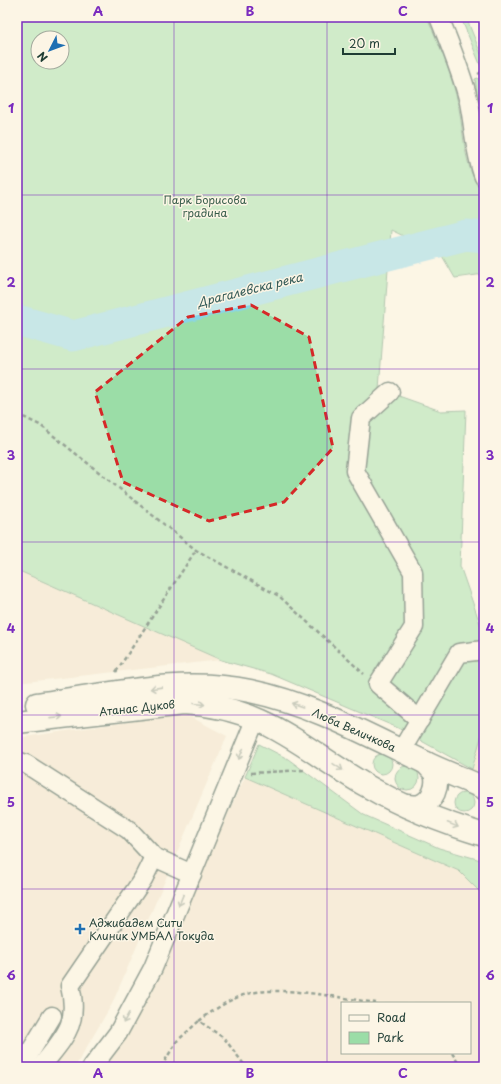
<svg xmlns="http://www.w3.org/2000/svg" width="501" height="1084" font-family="'Playpen Sans',sans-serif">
  <rect width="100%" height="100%" fill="#fcf5e5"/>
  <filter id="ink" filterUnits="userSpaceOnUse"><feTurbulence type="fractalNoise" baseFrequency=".025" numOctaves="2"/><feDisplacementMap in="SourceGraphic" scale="8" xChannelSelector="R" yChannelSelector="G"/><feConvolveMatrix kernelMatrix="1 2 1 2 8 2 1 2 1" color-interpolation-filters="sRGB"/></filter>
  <g filter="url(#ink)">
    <g fill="#f1e1c9" fill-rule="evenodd">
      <polygon points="17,570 221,660 17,683"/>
      <polygon points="185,714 227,736 112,1004 75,1067 17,1067 17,738"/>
      <polygon points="484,727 484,774 472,769"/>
      <path d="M 245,777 L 459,871 L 484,896 L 484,1067 L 93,1067 L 164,951 ZM 342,1003 L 470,1003 L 470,1053 L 342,1053 Z"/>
    </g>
    <g fill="#9bdda7" stroke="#5d8d6e" fill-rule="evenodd">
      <path d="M 17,17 L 427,17 C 438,42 449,68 456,95 C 465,128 461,167 484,194 L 484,274 L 455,278 L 441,254 L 391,230 L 379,389 L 441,411 L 466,410 L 460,566 L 484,635 L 484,727 L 472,769 L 398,728 L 271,674 L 221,660 L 17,570 ZM 38,38 L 62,38 L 62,62 L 38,62 Z"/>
      <polygon points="466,17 481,54 484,54 484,68 482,69 461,18"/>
      <polygon points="478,78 484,93 484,139 475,79"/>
      <polygon points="259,744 288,759 364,815 439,848 484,861 484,896 459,871 245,777"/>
      <circle cx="382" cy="764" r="10"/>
      <circle cx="407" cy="778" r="12"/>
      <circle cx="464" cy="803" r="10"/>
    </g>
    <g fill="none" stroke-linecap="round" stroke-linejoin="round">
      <polyline stroke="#89d4e9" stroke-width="31" points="17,320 73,336 466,235 484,237"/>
      <defs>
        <g id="minor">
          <path d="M 439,17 C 450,45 462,73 469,102 C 474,127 475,154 484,177"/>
          <polyline points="390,392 361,418 355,471 413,572 414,627 378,684 420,720"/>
          <polyline points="401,751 459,653 484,650"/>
          <polyline points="17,761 26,764 129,830 154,857 192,874"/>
          <polyline points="21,1067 52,1016"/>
          <path d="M 41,1067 C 63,1038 80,1025 70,986 L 143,879 L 154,857"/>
          <polyline points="92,1067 118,1033 153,968 256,718"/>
        </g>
        <g id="major">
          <path d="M 37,704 C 106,695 180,676 250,691 C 309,703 364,733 418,759 C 439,770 462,778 484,788"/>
          <path d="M 17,722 L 184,703 C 266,707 301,748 367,786 C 403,807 444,823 484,835"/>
          <path d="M 407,806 C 411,806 416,807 420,806 C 433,801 439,786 435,773 L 426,763"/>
        </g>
      </defs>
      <use href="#minor" stroke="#1f3d34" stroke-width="21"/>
      <use href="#major" stroke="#1f3d34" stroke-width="25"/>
      <g stroke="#1f3d34" stroke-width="2.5" stroke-dasharray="4 3" stroke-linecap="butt">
        <polyline points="478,74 484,71"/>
        <polyline points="17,414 40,425 196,550 279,596 364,674"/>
        <polyline points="116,672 196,550"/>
        <polyline points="251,773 304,770"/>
        <path d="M 199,1021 C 214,1010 229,999 247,994 C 280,985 342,998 376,1003"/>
        <polyline points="452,1053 457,1061 458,1067"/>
        <polyline points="161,1067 177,1041 199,1021 224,1038 246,1067"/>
      </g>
      <use href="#minor" stroke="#fcf5e5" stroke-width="18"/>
      <use href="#major" stroke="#fcf5e5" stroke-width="22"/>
    </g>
    <defs><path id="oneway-shaft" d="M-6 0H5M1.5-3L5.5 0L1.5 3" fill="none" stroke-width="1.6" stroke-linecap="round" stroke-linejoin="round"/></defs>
    <g stroke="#8e998c">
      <use href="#oneway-shaft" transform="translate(156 688) rotate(172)"/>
      <use href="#oneway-shaft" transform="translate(199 704) rotate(5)"/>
      <use href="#oneway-shaft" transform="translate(297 705) rotate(-161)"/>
      <use href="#oneway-shaft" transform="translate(56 717) rotate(-6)"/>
      <use href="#oneway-shaft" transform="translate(241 754) rotate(113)"/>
      <use href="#oneway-shaft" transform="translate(338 767) rotate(34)"/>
      <use href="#oneway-shaft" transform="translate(453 825) rotate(22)"/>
      <use href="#oneway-shaft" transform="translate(181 900) rotate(112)"/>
      <use href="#oneway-shaft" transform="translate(126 1018) rotate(119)"/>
    </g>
  </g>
  <path d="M0 0H501V1084H0ZM 251,305 L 309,337 L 333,448 L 284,502 L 209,521 L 123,482 L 95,392 L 188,317 Z" fill="#fcf5e5" fill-opacity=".55" fill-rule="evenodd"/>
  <path fill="none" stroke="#d62828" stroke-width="3" stroke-dasharray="8 5" stroke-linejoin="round" d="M 251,305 L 309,337 L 333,448 L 284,502 L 209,521 L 123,482 L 95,392 L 188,317 Z"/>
  <path fill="none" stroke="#7b2cbf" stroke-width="1" stroke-opacity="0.55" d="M 174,17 L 174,1067M 327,17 L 327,1067M 17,195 L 484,195M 17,369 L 484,369M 17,542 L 484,542M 17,715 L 484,715M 17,889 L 484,889"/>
  <path fill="#1f6fb2" stroke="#fcf5e5" stroke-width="1.5" d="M78 923h4v4h4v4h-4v4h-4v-4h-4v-4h4z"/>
  <g text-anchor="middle" stroke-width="3" stroke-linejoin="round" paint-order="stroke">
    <g font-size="11" fill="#385d4b" stroke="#fcf5e5">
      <text x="205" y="204">Парк Борисова<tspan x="205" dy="13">градина</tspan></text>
    </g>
    <g font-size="11" fill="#1f3d34" stroke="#fcf5e5">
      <text transform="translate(137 708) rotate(-6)" y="4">Атанас Дуков</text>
      <text transform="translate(354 730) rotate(24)" y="4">Люба Величкова</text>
    </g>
    <g font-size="11" fill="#1f3d34" stroke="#fcf5e5" text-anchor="start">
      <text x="89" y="927">Аджибадем Сити<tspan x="89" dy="13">Клиник УМБАЛ Токуда</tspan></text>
    </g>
    <g font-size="12" font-style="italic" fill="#345b58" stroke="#fcf5e5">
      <text transform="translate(250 290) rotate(-14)" y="4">Драгалевска река</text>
    </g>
  </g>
  <rect width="501" height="1084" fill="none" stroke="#fcf5e5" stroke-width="44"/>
  <rect x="341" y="1002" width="130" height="52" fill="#fcf5e5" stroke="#a4ab9e"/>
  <rect x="349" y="1015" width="20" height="6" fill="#fcf5e5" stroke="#a4ab9e"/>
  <text x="377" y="1022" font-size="12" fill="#1f3d34">Road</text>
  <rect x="349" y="1032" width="20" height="12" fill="#9bdda7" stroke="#a4ab9e"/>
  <text x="377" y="1042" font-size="12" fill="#1f3d34">Park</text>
  <g transform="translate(50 50) rotate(228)"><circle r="19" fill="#fcf5e5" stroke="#a4ab9e"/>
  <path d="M0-3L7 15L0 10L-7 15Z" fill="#1f6fb2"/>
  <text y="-6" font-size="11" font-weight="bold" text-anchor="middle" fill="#1f3d34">N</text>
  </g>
  <path d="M343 48v6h52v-6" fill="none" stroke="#1f3d34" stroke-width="2"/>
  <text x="349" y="48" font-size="12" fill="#1f3d34" stroke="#fcf5e5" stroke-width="3" paint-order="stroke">20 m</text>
  <rect x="22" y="22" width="457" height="1040" fill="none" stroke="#7b2cbf" stroke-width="1.5"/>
  <g font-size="13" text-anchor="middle" font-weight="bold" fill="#7b2cbf">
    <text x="98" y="16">A</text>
    <text x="250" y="16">B</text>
    <text x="403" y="16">C</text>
    <text x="11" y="113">1</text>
    <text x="490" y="113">1</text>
    <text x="11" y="287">2</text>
    <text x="490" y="287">2</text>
    <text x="11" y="460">3</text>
    <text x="490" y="460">3</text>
    <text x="11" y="633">4</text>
    <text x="490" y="633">4</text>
    <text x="11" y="807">5</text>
    <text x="490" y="807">5</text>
    <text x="11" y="980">6</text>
    <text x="490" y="980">6</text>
    <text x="98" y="1078">A</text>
    <text x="250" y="1078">B</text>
    <text x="403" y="1078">C</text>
  </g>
</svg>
